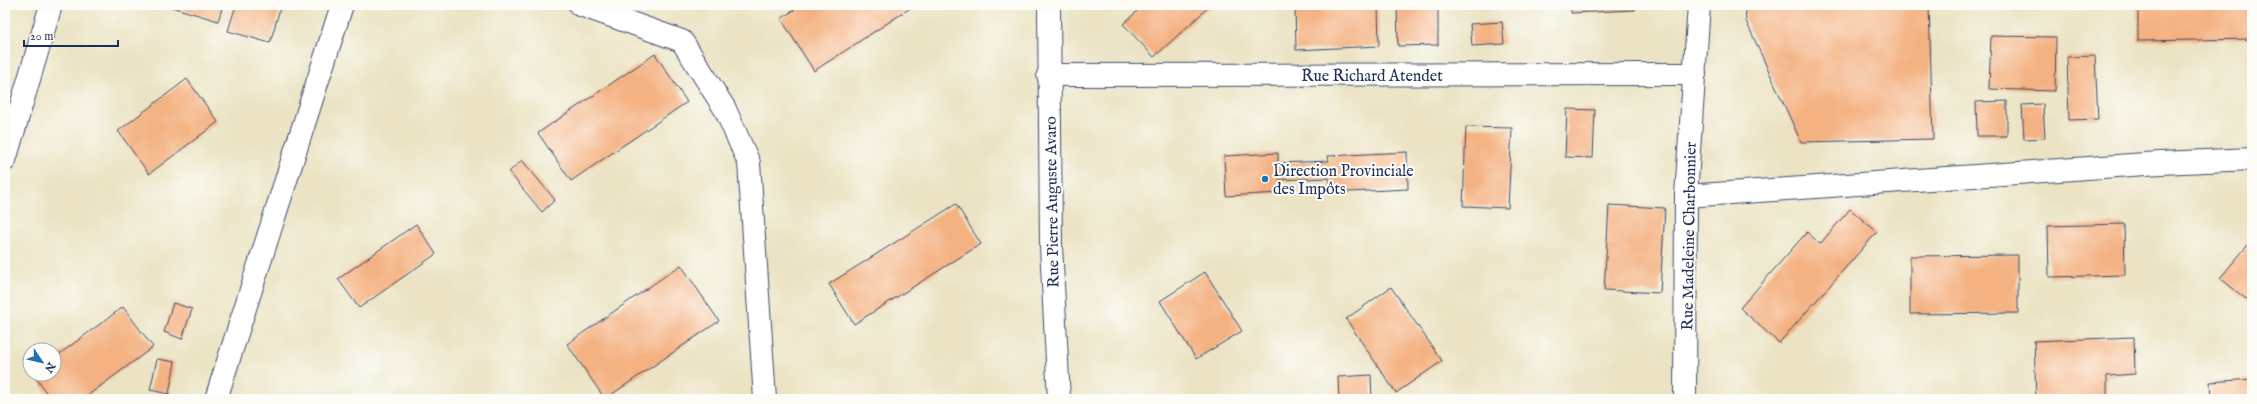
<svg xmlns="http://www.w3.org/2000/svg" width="2257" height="404" font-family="'IM FELL English',serif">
  <rect width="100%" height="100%" fill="#fdfcf7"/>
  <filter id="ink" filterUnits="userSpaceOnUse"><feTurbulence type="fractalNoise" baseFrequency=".025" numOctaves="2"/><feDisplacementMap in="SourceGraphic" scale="8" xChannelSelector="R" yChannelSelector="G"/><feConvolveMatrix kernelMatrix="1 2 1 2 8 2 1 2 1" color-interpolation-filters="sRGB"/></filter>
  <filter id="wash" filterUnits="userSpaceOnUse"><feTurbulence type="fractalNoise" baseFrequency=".012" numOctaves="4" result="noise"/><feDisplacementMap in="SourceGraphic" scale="16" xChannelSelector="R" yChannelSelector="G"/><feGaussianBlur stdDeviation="0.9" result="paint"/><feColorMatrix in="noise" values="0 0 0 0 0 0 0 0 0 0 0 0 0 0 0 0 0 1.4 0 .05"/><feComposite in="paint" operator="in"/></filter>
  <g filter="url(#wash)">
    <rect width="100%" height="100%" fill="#ebe3c3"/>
    <g id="blocks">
      <g fill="#f4b181">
        <polygon points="165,5 223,5 218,21"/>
        <polygon points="236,5 281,5 270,43 228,31"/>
        <polygon points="801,5 915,5 814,71 781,19"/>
        <polygon points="1144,5 1211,5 1154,57 1123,24"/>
        <polygon points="1295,5 1378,5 1379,46 1296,50"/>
        <polygon points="1397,5 1438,5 1438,45 1398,46"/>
        <polygon points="1571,5 1635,5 1635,10 1571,13"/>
        <polygon points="1745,5 1929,5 1933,139 1801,142 1746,21"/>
        <polygon points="2138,5 2252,5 2252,39 2138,41"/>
        <polygon points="1502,22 1504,44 1472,46 1470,24"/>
        <polygon points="1991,36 2056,37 2055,91 1989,89"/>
        <polygon points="655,54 687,102 571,181 538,133"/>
        <polygon points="2095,56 2098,119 2069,120 2067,57"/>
        <polygon points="187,79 218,122 149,174 118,131"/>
        <polygon points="2007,101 2007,136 1977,136 1976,102"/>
        <polygon points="2043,104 2045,138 2024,139 2022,105"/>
        <polygon points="1567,109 1595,110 1593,158 1565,157"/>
        <polygon points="1466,127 1512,128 1508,208 1463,206"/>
        <polygon points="1407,152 1408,189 1330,193 1329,178 1279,180 1280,193 1226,196 1224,156 1278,153 1278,163 1329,161 1328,156"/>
        <polygon points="522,160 555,200 542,212 509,172"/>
        <polygon points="956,204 981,244 854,324 829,284"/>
        <polygon points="1609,205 1665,208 1660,293 1604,290"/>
        <polygon points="1850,209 1877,232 1779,343 1740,308 1807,232 1820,244"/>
        <polygon points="416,224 436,254 359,308 338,279"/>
        <polygon points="2124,224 2125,275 2049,277 2048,226"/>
        <polygon points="2252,240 2252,304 2220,278"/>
        <polygon points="2018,255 2018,313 1910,314 1910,256"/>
        <polygon points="681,265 719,321 605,399 567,344"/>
        <polygon points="1205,272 1242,331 1196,359 1160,301"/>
        <polygon points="1391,287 1442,361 1396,393 1346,319"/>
        <polygon points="173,303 192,309 182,339 164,332"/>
        <polygon points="123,307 153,347 83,399 51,399 33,374 54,374 54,358"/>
        <polygon points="2134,337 2135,374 2107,376 2107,399 2036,399 2034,341"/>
        <polygon points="157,359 175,362 169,394 150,390"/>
        <polygon points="1371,375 1372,399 1339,399 1338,377"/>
        <polygon points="2252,379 2252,399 2211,399 2210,382"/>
      </g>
    </g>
  </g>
  <g filter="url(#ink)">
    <use href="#blocks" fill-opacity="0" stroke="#3a4a6d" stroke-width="1"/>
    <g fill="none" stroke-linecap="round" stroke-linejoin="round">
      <defs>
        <g id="minor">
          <polyline points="580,5 682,41 725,109 749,163 765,399"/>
          <polyline points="1049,5 1051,246 1059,399"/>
          <polyline points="1048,75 1695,74"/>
          <polyline points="5,160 51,5"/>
          <polyline points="1686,196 2160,163 2252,159"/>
          <polyline points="216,399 342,5"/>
          <polyline points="1685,399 1686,196 1699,5"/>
        </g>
      </defs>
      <use href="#minor" stroke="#3a4a6d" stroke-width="24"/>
      <use href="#minor" stroke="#fff" stroke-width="22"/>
    </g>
  </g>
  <circle fill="#1f6fb2" stroke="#fdfcf7" stroke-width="1.5" cx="1265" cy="179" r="4"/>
  <g text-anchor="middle" stroke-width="4" stroke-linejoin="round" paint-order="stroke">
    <g font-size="16" fill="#1b2f5e" stroke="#fdfcf7">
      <text x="1372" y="81">Rue Richard Atendet</text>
      <text transform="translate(1051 202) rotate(-91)" y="6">Rue Pierre Auguste Avaro</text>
      <text transform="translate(1688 236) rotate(-89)" y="6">Rue Madeleine Charbonnier</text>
    </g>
    <g font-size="16" fill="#1b2f5e" stroke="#fdfcf7" text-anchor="start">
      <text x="1273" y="176">Direction Provinciale<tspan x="1273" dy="18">des Impôts</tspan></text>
    </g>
  </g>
  <rect width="2257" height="404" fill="none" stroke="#fdfcf7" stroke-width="20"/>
  <g transform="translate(42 362) rotate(125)"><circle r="19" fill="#fdfcf7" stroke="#a3aaba"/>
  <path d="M0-3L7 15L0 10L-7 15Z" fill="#1f6fb2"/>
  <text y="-6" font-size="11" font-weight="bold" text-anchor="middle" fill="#1b2f5e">N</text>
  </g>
  <path d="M24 40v6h94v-6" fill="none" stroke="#1b2f5e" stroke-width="2"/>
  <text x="30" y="40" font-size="12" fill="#1b2f5e" stroke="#fdfcf7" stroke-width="3" paint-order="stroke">20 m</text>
</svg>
